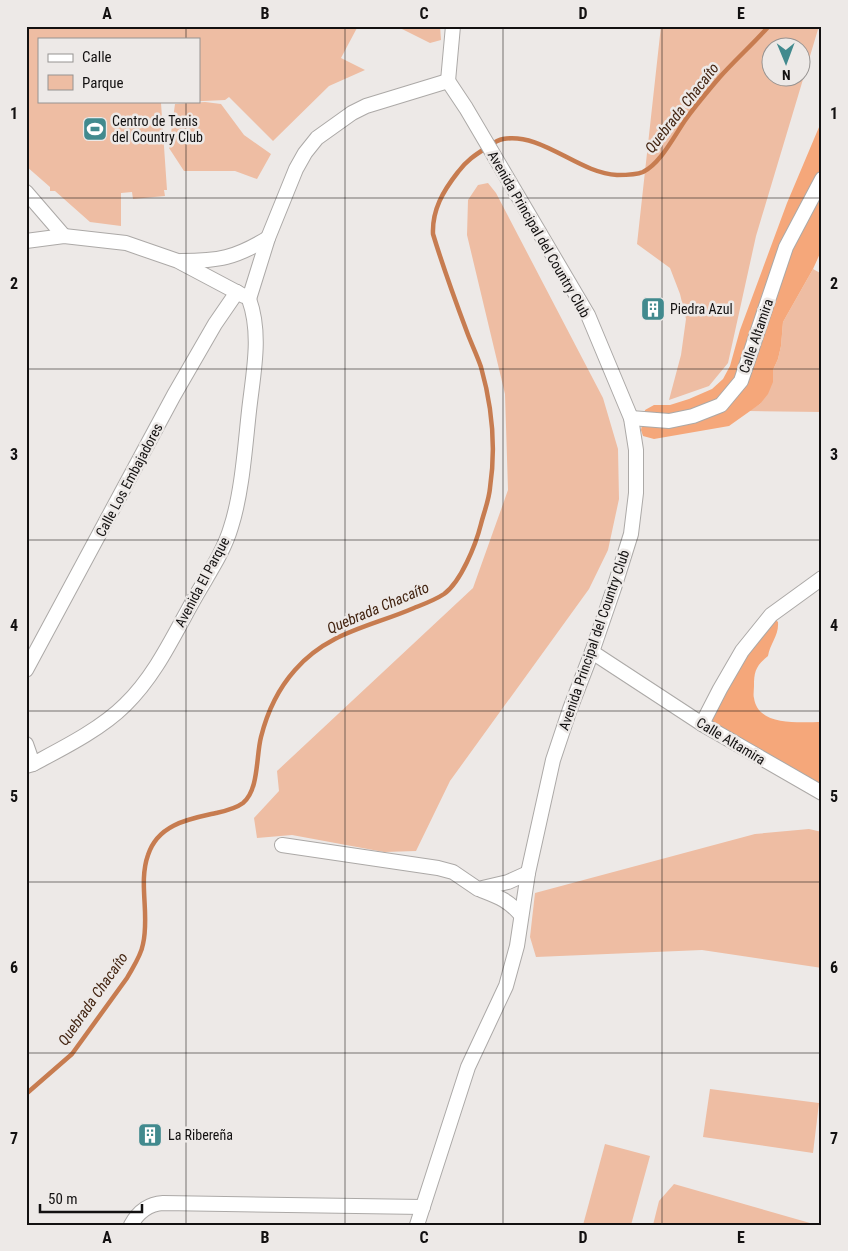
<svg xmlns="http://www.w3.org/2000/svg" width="848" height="1251" font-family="'Roboto Condensed',sans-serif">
  <rect width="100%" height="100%" fill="#ede9e7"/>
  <g fill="#eebda3" fill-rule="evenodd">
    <path d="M 26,26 L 358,26 L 341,58 L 365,70 L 329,86 L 273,141 L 229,97 L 225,100 L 161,103 L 167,190 L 164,190 L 165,196 L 133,199 L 132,192 L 121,193 L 121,226 L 90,222 L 55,191 L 50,191 L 50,187 L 26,166 ZM 39,39 L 199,39 L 199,101 L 39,101 Z"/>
    <polygon points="396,26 440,26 441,40 430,43"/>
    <path d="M 661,26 L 819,26 L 756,236 L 728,363 L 709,386 L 669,400 L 681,355 L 686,319 L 680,294 L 670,268 L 637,244 ZM 770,48 L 800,48 L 800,78 L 770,78 Z"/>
    <polygon points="205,102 221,104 244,135 271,154 257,179 235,171 184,171 169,148 175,104"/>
    <polygon points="488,183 496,193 603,398 618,449 619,499 608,550 589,589 450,781 416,851 384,852 292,835 257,838 254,818 279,791 277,771 473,588 508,490 505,394 467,235 468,200 478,185"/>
    <polygon points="813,269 822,274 822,412 749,411 760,404 772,382 773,370 778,359 781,346 783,322"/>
    <polygon points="809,829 822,832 822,968 702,950 536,957 530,937 535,893 755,834"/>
    <polygon points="710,1089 819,1103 813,1153 703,1137"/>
    <polygon points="605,1144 650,1156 631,1225 583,1225"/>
    <polygon points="674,1184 817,1225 653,1225 659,1201"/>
  </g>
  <g fill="#f5a77a">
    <polygon points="822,120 822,249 813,269 783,322 781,346 778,359 773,370 773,382 768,394 760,404 729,426 654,439 643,436 641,430 645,410 654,405 670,405 689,399 712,389 723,379 730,366 740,330 787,203"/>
    <path d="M 771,615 L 778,622 C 779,636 770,643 768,656 C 756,666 754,671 754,686 C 754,690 753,695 754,698 C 758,727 801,722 822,722 L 822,793 L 702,724 Z"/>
  </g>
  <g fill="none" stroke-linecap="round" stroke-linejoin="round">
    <path stroke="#c77c50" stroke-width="4.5" d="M 26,1094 L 72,1054 L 127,978 C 133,967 141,956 143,944 C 150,915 138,883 148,855 C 158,824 189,819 216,813 C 225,811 235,809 243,803 C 259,790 256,756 261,737 C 267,713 279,688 295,670 C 328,632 370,627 414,608 C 424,604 435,600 444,594 C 461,582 476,544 481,524 C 484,512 489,500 490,488 C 496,448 492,406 481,367 C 477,355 471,343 467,332 C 455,300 443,267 433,234 C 432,210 443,191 458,172 C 466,161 475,155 486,148 C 492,144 497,140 503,139 C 542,132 578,173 617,175 C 625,175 636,175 643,172 C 661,163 674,136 686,119 C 696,105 708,91 719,78 C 735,60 753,44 769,26"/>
    <defs>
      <g id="minor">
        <polyline points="448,81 453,26"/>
        <polyline points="26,192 64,236"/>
        <polyline points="26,241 64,236 126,243 178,261 244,296"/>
        <path d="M 181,261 C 219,261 235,258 268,238"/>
        <polyline points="249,299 268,238 296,169 305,153 317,138 352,113 366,106 448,81"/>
        <polyline points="631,418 669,421 693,416 721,405 741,381 786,247 822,179"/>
        <polyline points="592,652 702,724 822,793"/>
        <polyline points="26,670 174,395 215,324 237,292"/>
        <polyline points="702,724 720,689 742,651 771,615 822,578"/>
        <polyline points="26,744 33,764"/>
        <path d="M 26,766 L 33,764 C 63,748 101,729 125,705 C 157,674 175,632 197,594 C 209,573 224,551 231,527 C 242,493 245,447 249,411 C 253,374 262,335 249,299"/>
        <polyline points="282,845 438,868 453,872 478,889 508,882 528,873"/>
        <path d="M 481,890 C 499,897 508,900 521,915"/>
        <path d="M 131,1225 C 138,1212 148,1204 163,1203 L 423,1207"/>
        <polyline points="417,1225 468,1067 506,986 517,946 528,873 553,760 570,709 592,652 614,588 631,534 636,493 636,450 631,418 588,315 466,108 448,81"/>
      </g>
    </defs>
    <use href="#minor" stroke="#aca9a7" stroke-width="16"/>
    <use href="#minor" stroke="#fff" stroke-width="14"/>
  </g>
  <path fill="none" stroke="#131111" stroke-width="1" stroke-opacity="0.55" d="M 186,26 L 186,39M 345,26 L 345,1225M 503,26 L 503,1225M 662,26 L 662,1225M 186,101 L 186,1225M 26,198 L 822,198M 26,369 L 822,369M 26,540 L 822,540M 26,711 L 822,711M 26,882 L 822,882M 26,1053 L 822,1053"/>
  <defs>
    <symbol id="stadium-square" viewBox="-11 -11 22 22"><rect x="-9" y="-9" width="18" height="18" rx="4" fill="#428a8e" stroke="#ede9e7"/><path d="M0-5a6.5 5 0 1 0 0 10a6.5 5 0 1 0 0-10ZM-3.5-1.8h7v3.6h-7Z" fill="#fff"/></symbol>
    <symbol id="building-square" viewBox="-11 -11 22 22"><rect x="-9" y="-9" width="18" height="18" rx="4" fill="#428a8e" stroke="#ede9e7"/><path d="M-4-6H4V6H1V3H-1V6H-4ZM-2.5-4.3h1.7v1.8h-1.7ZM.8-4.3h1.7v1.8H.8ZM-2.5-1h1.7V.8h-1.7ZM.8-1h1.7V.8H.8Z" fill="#fff"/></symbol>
  </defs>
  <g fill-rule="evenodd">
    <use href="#stadium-square" x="81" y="115" width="28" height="28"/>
    <use href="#building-square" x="639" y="295" width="28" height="28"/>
    <use href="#building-square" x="136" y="1121" width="28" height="28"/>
  </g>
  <g text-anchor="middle" stroke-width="5" stroke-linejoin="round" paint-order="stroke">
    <g font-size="14" fill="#131111" stroke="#ede9e7" text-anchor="start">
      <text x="112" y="126">Centro de Tenis<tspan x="112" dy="16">del Country Club</tspan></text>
      <text x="670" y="314">Piedra Azul</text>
      <text x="168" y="1140">La Ribereña</text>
    </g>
    <g font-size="14" fill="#131111" stroke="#ede9e7">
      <text transform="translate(539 234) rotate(60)" y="5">Avenida Principal del Country Club</text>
      <text transform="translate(756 336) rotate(-71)" y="5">Calle Altamira</text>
      <text transform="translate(129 480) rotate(-62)" y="5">Calle Los Embajadores</text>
      <text transform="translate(202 582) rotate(-62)" y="5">Avenida El Parque</text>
      <text transform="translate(594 640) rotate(-71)" y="5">Avenida Principal del Country Club</text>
      <text transform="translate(731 741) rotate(31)" y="5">Calle Altamira</text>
    </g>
    <g font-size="15" font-style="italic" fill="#432411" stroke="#ede9e7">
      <text transform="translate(682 108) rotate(-52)" y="5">Quebrada Chacaíto</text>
      <text transform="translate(378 608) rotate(-23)" y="5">Quebrada Chacaíto</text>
      <text transform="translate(93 999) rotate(-55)" y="5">Quebrada Chacaíto</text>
    </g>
  </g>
  <rect width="848" height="1251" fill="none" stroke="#ede9e7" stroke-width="55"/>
  <rect x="38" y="38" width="162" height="65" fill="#ede9e7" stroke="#969391"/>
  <rect x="48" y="54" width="25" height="8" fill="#ffffff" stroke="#969391"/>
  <text x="82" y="62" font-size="15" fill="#131111">Calle</text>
  <rect x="48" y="75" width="25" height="15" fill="#eebda3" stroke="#969391"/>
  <text x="82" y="88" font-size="15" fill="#131111">Parque</text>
  <g transform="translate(786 62) rotate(179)"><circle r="24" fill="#ede9e7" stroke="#969391"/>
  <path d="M0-4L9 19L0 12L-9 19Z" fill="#428a8e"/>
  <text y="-8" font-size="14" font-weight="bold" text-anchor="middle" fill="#131111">N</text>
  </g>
  <path d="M40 1204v8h102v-8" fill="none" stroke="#131111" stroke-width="2.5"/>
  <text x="48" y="1204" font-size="15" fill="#131111" stroke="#ede9e7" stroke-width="4" paint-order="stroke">50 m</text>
  <rect x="28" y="28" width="792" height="1196" fill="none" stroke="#131111" stroke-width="2"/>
  <g font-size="16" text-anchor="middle" font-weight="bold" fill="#131111">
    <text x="107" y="19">A</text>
    <text x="265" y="19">B</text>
    <text x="424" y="19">C</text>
    <text x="583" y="19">D</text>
    <text x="741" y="19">E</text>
    <text x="14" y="119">1</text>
    <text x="834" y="119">1</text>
    <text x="14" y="289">2</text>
    <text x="834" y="289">2</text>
    <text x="14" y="460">3</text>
    <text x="834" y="460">3</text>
    <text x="14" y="631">4</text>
    <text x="834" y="631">4</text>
    <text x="14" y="802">5</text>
    <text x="834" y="802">5</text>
    <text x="14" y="973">6</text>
    <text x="834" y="973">6</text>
    <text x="14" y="1144">7</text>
    <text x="834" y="1144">7</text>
    <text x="107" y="1243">A</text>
    <text x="265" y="1243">B</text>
    <text x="424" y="1243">C</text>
    <text x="583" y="1243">D</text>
    <text x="741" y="1243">E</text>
  </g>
</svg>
